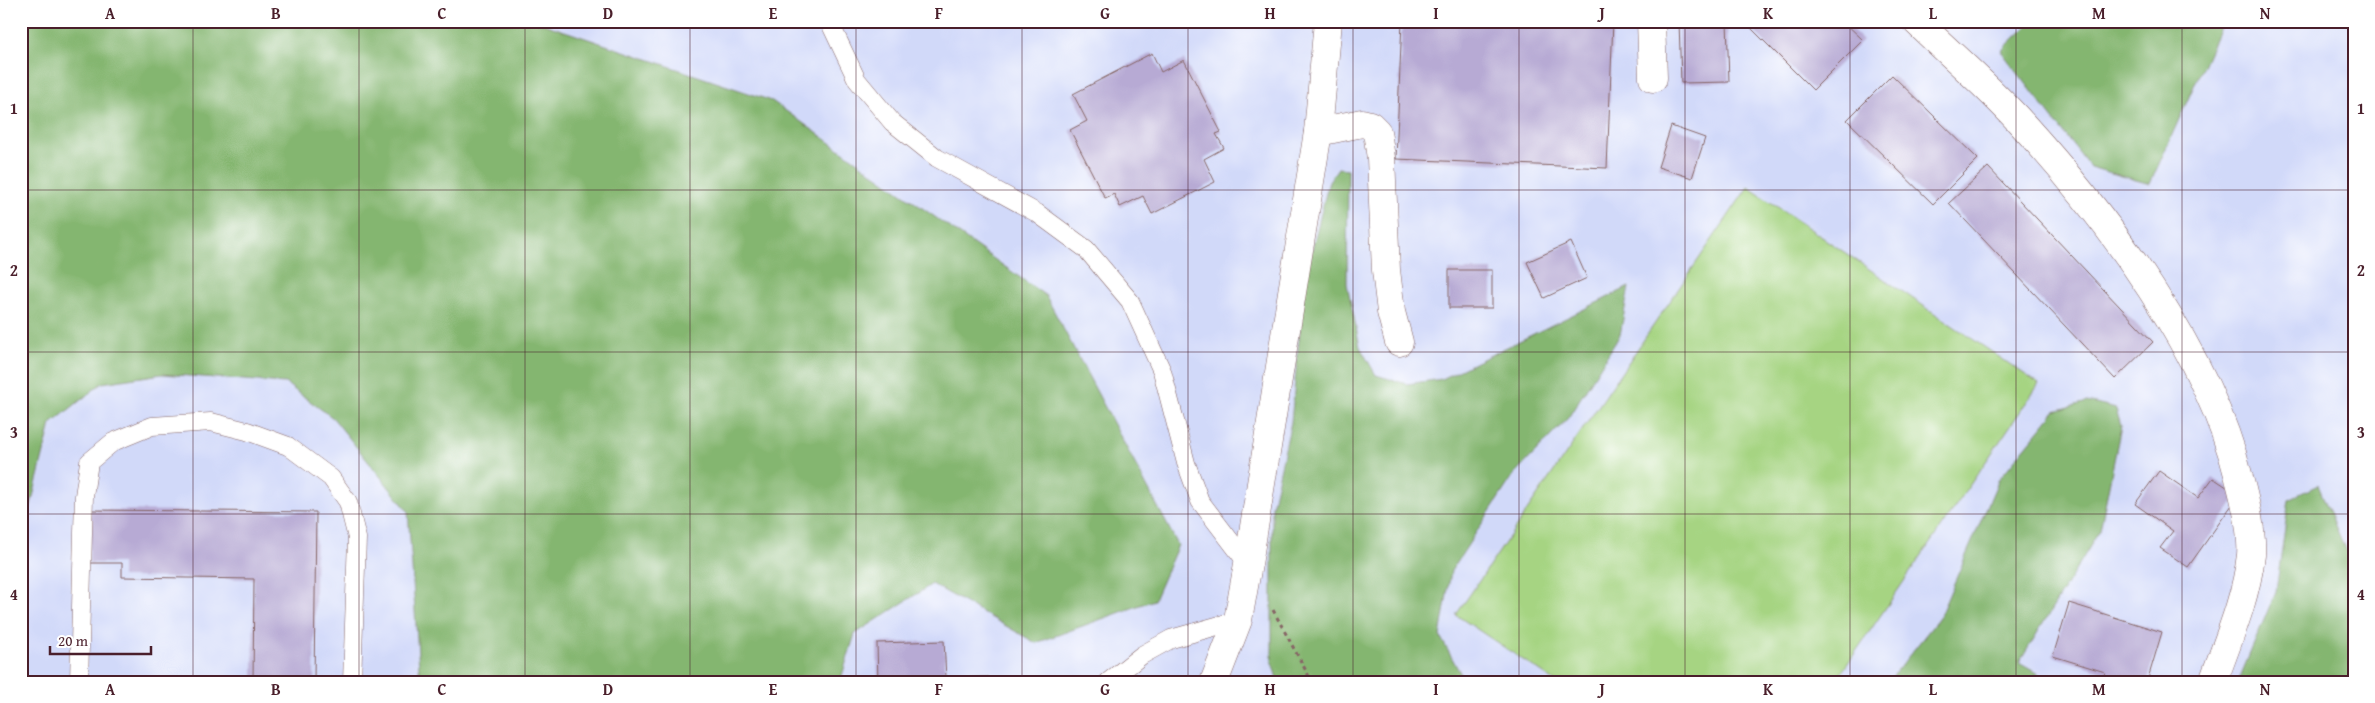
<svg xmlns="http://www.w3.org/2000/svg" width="2375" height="703" font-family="'Gentium Book Plus',serif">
  <rect width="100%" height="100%" fill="#fff"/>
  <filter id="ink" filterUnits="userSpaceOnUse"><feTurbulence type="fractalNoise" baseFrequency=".02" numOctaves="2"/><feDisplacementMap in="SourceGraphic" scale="10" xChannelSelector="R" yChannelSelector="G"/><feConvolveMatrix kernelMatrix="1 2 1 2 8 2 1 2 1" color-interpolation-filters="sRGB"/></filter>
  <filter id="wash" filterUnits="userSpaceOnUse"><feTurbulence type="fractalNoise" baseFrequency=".0096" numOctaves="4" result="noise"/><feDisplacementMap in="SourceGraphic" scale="20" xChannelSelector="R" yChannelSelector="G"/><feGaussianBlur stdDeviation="1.12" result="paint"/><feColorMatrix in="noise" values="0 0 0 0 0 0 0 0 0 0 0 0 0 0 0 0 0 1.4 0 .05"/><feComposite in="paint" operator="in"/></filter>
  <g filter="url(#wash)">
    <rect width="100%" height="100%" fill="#f6e7d1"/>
    <rect fill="#d1d9f9" x="21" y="21" width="2333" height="661"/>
    <polygon fill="#a6d482" stroke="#787a56" points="1748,187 2039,384 1835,682 1556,682 1456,615"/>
    <g fill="#84b670" stroke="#676a4e">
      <polygon points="21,21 535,21 772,101 1046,296 1178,545 1154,600 1036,643 932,584 855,634 840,682 420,682 408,511 333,418 285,383 162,374 102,383 51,424 21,545"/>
      <polygon points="2032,21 2223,21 2150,184 2090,167 2001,51"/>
      <polygon points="1338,168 1348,169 1347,284 1360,347 1376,375 1407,384 1442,379 1629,287 1620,335 1568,418 1513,476 1451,571 1440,636 1465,682 1278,682 1272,662 1272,507 1291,422 1305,278 1329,181"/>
      <polygon points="2087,402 2116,409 2121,426 2100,530 2019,663 2052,682 1888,682 1939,618 1999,479 2055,411"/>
      <polygon points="2318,485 2354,570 2354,682 2238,682 2276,591 2289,499"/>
    </g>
    <g id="blocks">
      <g fill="#b7aad4">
        <polygon points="1402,21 1613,21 1607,168 1396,159"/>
        <polygon points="1679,21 1727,21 1729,82 1681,83"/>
        <polygon points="1744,21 1843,21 1863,40 1813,90"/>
        <polygon points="1964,21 1976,21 1970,27"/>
        <polygon points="1152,53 1161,72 1184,60 1221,132 1216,134 1224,148 1204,159 1215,182 1152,214 1143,196 1120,207 1114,194 1105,198 1070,130 1087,121 1073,94"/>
        <polygon points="1892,75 1978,159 1933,204 1847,120"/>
        <polygon points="1671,126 1705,138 1692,178 1658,167"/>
        <polygon points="1988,167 2153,342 2115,379 1949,203"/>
        <polygon points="1571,242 1587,278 1544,298 1527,262"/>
        <rect x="1449" y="270" width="43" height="38"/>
        <polygon points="2159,471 2198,498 2213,478 2239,495 2188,567 2160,548 2173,531 2135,504"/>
        <polygon points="90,510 316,512 314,682 253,682 254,579 122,577 122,563 89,563"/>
        <polygon points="2069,603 2162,632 2147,682 2102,682 2105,672 2053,656"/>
        <polygon points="944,641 946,678 989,677 989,682 878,682 877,643"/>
      </g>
    </g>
  </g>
  <g filter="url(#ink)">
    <use href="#blocks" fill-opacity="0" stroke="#866565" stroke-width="1"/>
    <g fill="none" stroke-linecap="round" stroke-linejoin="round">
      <defs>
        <g id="lane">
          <polyline points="829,21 857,80 892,122 937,158 1037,213 1086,249 1130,301 1162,371 1186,463 1200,501 1248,564"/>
          <polyline points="79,682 84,496 89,462 113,442 152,426 211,422 247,431 288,446 331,478 348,502 357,538 352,682"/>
          <polyline points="1108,682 1142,655 1171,639 1238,620"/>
        </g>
        <g id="street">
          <polyline points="1651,21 1653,78"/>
          <path d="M 1916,21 C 1951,55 1990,88 2023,125 C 2109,220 2208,352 2239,478 C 2245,500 2253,532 2251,555 C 2246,599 2228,640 2213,682"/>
          <polyline points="1318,132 1362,123 1370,125 1377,132 1381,158 1386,270 1391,312 1399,342"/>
          <polyline points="1214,682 1238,620 1248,564 1318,132 1328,21"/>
        </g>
      </defs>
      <use href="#lane" stroke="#866565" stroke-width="19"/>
      <use href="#street" stroke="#866565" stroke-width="29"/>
      <polyline stroke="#866565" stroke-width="3" stroke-dasharray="4 4" stroke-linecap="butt" points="1273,610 1312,682"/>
      <use href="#lane" stroke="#fff" stroke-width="18"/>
      <use href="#street" stroke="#fff" stroke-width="28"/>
    </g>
  </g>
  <path fill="none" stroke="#4a1f2b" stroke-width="1" stroke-opacity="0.55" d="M 193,21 L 193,682M 359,21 L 359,682M 525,21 L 525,682M 690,21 L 690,682M 856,21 L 856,682M 1022,21 L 1022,682M 1188,21 L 1188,682M 1353,21 L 1353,682M 1519,21 L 1519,682M 1685,21 L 1685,682M 1850,21 L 1850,682M 2016,21 L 2016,682M 2182,21 L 2182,682M 21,190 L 2354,190M 21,352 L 2354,352M 21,514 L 2354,514"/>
  <rect width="2375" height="703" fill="none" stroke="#fff" stroke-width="55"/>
  <path d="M50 646v8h101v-8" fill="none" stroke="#4a1f2b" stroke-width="2.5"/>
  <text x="58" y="646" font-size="15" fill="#4a1f2b" stroke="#ffffff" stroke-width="4" paint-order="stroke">20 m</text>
  <rect x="28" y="28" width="2320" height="648" fill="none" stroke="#4a1f2b" stroke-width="2"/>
  <g font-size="16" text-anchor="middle" font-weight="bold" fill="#4a1f2b">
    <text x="110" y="19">A</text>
    <text x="276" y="19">B</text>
    <text x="442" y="19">C</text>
    <text x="608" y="19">D</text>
    <text x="773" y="19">E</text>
    <text x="939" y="19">F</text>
    <text x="1105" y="19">G</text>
    <text x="1270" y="19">H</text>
    <text x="1436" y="19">I</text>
    <text x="1602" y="19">J</text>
    <text x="1768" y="19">K</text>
    <text x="1933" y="19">L</text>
    <text x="2099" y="19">M</text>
    <text x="2265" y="19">N</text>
    <text x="14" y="114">1</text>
    <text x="2361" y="114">1</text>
    <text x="14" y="276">2</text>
    <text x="2361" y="276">2</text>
    <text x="14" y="438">3</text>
    <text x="2361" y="438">3</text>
    <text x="14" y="600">4</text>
    <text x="2361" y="600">4</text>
    <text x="110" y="695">A</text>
    <text x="276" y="695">B</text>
    <text x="442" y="695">C</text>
    <text x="608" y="695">D</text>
    <text x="773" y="695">E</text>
    <text x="939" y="695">F</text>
    <text x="1105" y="695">G</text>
    <text x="1270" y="695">H</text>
    <text x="1436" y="695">I</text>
    <text x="1602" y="695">J</text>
    <text x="1768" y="695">K</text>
    <text x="1933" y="695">L</text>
    <text x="2099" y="695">M</text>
    <text x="2265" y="695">N</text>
  </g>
</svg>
